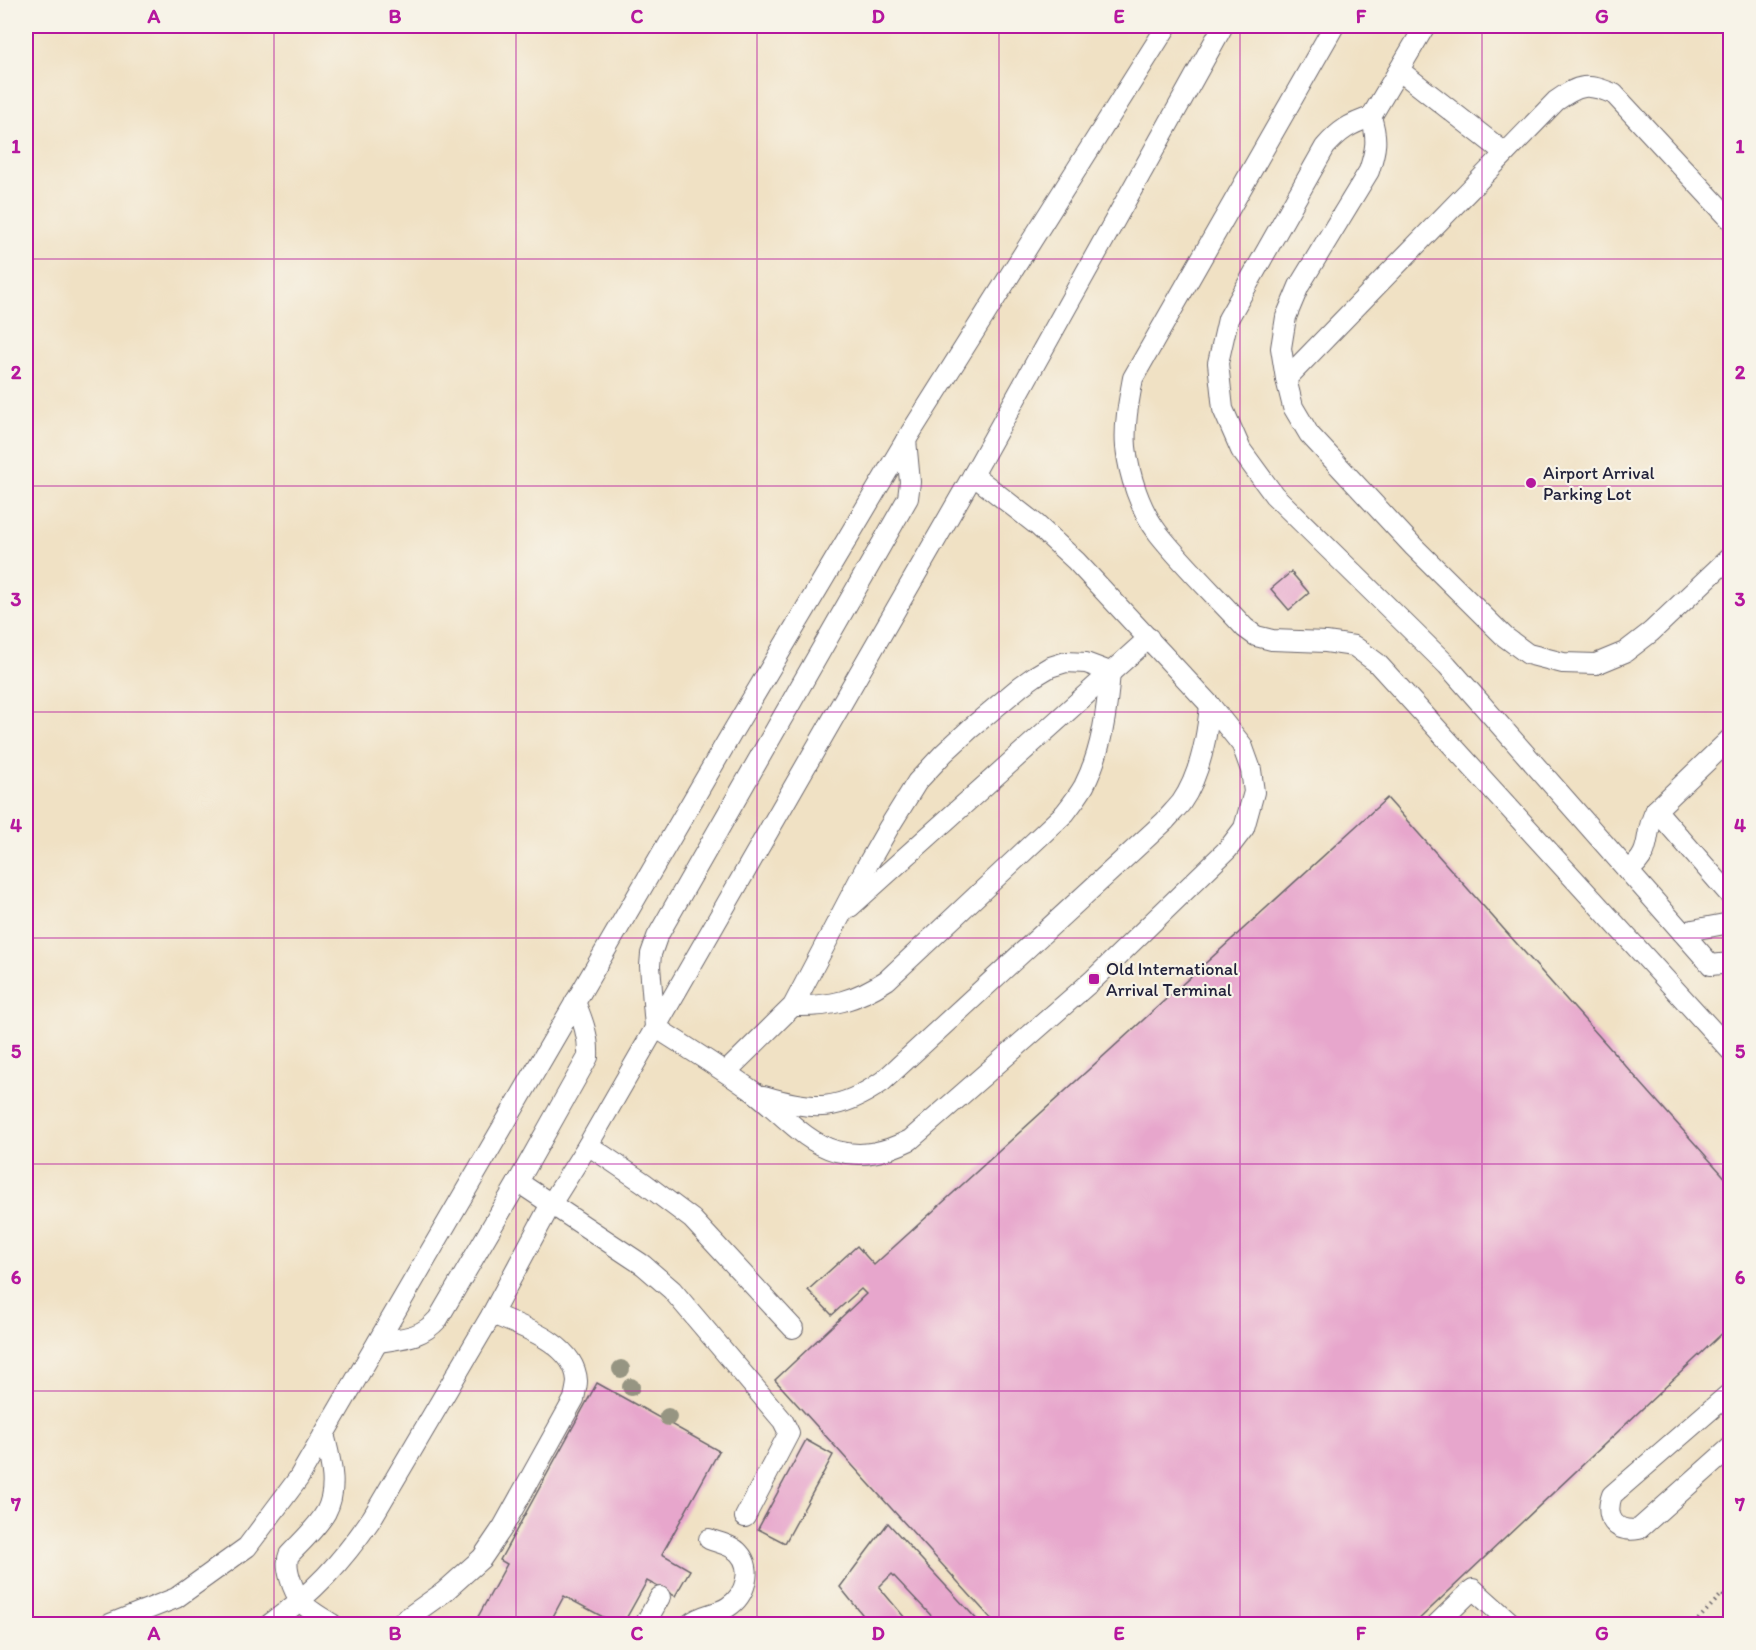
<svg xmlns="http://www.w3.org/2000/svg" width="1756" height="1650" font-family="Itim,sans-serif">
  <rect width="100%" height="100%" fill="#f7f3e8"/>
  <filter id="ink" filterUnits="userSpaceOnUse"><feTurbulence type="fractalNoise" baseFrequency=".0167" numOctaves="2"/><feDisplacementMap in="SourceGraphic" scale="12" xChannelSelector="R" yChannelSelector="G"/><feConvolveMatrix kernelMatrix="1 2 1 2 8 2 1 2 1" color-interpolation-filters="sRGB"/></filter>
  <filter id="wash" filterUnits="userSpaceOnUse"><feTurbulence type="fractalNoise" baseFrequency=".008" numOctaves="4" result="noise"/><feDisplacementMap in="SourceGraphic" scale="24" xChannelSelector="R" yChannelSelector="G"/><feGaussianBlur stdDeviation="1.35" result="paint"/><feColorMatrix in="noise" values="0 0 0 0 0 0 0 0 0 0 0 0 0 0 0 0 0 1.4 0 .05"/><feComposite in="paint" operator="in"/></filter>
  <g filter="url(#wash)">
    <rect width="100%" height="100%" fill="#f0e1c4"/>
    <g id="blocks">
      <g fill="#e7a6cc">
        <polygon points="1291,572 1309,593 1289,610 1271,589"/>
        <polygon points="1387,798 1730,1183 1730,1326 1414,1624 996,1624 775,1380 866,1294 861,1289 832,1315 808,1290 857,1246 874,1265"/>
        <polygon points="597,1383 719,1451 662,1554 690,1570 675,1596 647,1581 623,1624 616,1624 564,1596 549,1624 474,1624 507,1564 500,1560"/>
        <polygon points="806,1440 833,1455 785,1543 758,1529"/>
        <polygon points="888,1523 981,1624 939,1624 892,1574 879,1587 910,1624 870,1624 840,1587"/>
      </g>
    </g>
  </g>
  <g filter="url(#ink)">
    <use href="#blocks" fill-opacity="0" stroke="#6a656b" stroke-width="1.5"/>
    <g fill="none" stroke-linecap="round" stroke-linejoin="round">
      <defs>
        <g id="service">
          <path d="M 1334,26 L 1133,378 C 1129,400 1124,424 1126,447 C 1129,476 1140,509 1158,533 C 1184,566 1216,596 1245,628 L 1256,636 L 1272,640 L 1326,642 L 1354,646 L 1377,663 L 1730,1050"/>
          <path d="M 1425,26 L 1371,117 C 1350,124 1340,130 1325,147 L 1228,319 L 1218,363 L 1223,409 L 1241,450 L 1274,495 L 1447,665 L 1711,965 L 1730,963"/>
          <polyline points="1400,71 1505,153"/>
          <path d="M 1730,219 L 1614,94 C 1587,83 1580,84 1556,101 L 1286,379 L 1293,407 L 1309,434 L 1414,547 L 1505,637 L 1528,654 L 1563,663 L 1596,664 L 1625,652 L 1651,632 L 1730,557"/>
          <path d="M 1286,379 L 1281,348 L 1286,317 L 1299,286 L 1369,171 C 1376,149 1378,139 1371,117"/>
          <path d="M 906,440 L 910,482 L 908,498 L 657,937 L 651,954 L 650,966 L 655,1027 C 688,1048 722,1069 754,1092 C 780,1111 804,1142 836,1151 C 864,1158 885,1152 910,1140 L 1094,979 L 1228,849 L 1244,828 L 1254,792 L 1251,770 L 1242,745 L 1210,705 L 1076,561 L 1037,525 L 973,475"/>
          <polyline points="1656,810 1730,895"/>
          <path d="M 1628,871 C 1655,851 1642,835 1656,810 L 1730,739"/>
          <polyline points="850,907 1149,638"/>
          <polyline points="1682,932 1730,923"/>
          <path d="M 726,1072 L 793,1006 L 865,869 L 889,827 L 917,782 L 944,753 L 971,728 L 1021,686 L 1035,676 L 1050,667 L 1066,662 L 1086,663 L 1110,672 C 1107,710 1102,751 1084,786 C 1079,795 1072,804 1065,813 L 887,980 C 855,1001 831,1007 793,1006"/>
          <path d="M 764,1096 C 814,1111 839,1112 883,1081 L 1165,821 C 1170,815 1176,809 1181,803 C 1200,776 1207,737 1210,705"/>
          <polyline points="588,1145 644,1183 692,1219 793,1328"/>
          <polyline points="518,1182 643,1265 672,1290 783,1421 789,1433 745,1517"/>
          <path d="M 378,1342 C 402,1338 420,1339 438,1319 L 518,1182 L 588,1057 C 589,1037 583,1021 575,1002"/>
          <path d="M 1730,1393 L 1612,1495 C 1604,1518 1615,1533 1639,1529 L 1730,1448"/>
          <path d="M 324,1434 C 330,1459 339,1487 326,1512 C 317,1528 301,1542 289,1555 C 284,1566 293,1591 301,1601 C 307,1610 323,1618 332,1624"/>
          <polyline points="110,1624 176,1598 247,1547 298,1479 733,731 906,440 1167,26"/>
          <path d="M 270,1624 C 314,1592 341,1563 372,1518 L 492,1314 L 551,1204 L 588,1145 L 973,475 L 1223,26"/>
          <path d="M 399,1624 L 444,1592 L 482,1558 L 503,1527 L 574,1399 C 575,1393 577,1386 577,1381 C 575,1343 520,1326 492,1314"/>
          <polyline points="645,1624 660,1597"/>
          <path d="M 690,1624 C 701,1614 716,1615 728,1607 C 745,1596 754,1569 739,1553 C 732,1545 719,1543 709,1539"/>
          <polyline points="1437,1624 1473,1589 1512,1624"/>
        </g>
      </defs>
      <use href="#service" stroke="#6a656b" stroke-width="22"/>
      <polyline stroke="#6a656b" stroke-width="4" stroke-dasharray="1.5 4.5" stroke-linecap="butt" points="1694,1624 1722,1594 1730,1602"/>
      <use href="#service" stroke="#fff" stroke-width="20"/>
    </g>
    <g fill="#969582">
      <circle cx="621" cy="1369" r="9"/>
      <circle cx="631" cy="1387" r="9"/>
      <circle cx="668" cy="1417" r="9"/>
    </g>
  </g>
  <path fill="none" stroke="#b5179e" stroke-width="1.5" stroke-opacity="0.55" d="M 274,26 L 274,1624M 516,26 L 516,1624M 757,26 L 757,1624M 999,26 L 999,1624M 1240,26 L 1240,1624M 1482,26 L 1482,1624M 26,259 L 1730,259M 26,486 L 1730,486M 26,712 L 1730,712M 26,938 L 1730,938M 26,1164 L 1730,1164M 26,1391 L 1730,1391"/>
  <g fill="#b5179e" stroke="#f7f3e8" stroke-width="2">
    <circle cx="1531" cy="483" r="6"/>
    <rect x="1088" y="973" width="12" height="12" rx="3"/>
  </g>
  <g text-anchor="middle" stroke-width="4.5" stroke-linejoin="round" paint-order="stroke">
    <g font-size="18" fill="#22223b" stroke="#f7f3e8" text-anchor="start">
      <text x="1543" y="479">Airport Arrival<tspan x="1543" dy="21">Parking Lot</tspan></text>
      <text x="1106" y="975">Old International<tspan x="1106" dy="21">Arrival Terminal</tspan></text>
    </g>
  </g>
  <rect width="1756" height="1650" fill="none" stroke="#f7f3e8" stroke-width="66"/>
  <rect x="33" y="33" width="1690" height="1584" fill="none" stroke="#b5179e" stroke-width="2"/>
  <g font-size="20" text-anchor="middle" font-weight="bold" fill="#b5179e">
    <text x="154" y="23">A</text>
    <text x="395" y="23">B</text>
    <text x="637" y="23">C</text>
    <text x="878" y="23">D</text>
    <text x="1119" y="23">E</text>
    <text x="1361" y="23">F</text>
    <text x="1602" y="23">G</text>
    <text x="16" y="153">1</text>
    <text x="1740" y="153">1</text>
    <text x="16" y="379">2</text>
    <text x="1740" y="379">2</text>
    <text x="16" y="606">3</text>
    <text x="1740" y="606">3</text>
    <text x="16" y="832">4</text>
    <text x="1740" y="832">4</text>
    <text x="16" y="1058">5</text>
    <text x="1740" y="1058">5</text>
    <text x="16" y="1284">6</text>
    <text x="1740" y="1284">6</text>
    <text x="16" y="1511">7</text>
    <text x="1740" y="1511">7</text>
    <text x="154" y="1640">A</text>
    <text x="395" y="1640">B</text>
    <text x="637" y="1640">C</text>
    <text x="878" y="1640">D</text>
    <text x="1119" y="1640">E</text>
    <text x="1361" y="1640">F</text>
    <text x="1602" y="1640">G</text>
  </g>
</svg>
